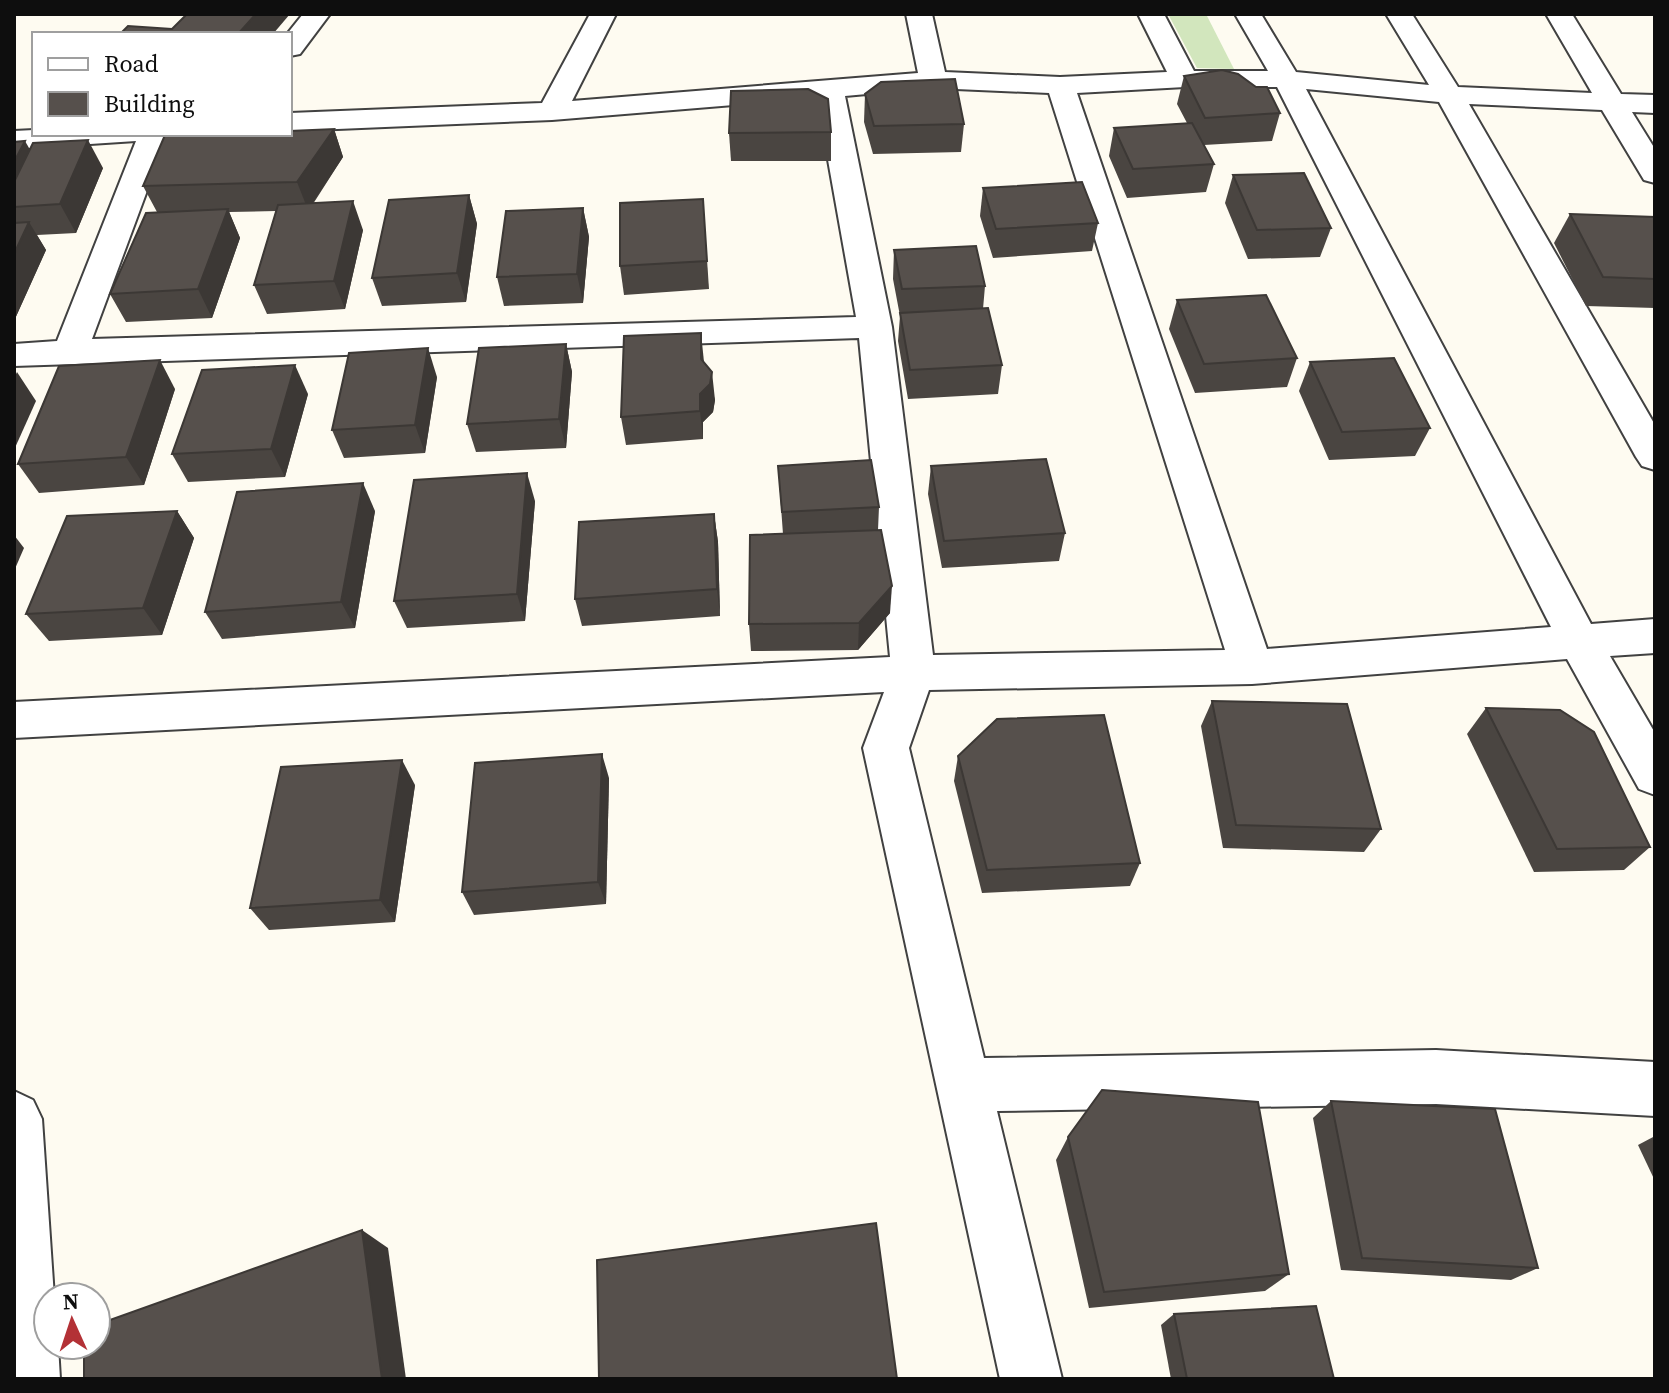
<svg xmlns="http://www.w3.org/2000/svg" width="1669" height="1393" font-family="'Source Serif 4',serif">
  <rect width="100%" height="100%" fill="#fefbf1"/>
  <polygon fill="#d2e6bd" points="1168,14 1206,14 1234,69 1197,68"/>
  <g fill="none" stroke-linecap="round" stroke-linejoin="round">
    <defs>
      <g id="street">
        <polygon points="303,14 330,14 300,54 290,56 290,34 287,34"/>
        <path d="M 590,14 L 616,14 L 572,101 L 918,73 L 906,14 L 932,14 L 945,72 L 1060,77 L 1167,72 L 1138,14 L 1164,14 L 1194,71 L 1268,71 L 1235,14 L 1261,14 L 1296,72 L 1429,85 L 1386,14 L 1412,14 L 1458,87 L 1592,93 L 1546,14 L 1572,14 L 1621,94 L 1655,95 L 1655,113 L 1632,112 L 1655,149 L 1655,183 L 1644,180 L 1602,110 L 1469,104 L 1655,425 L 1655,470 L 1642,466 L 1636,457 L 1439,102 L 1306,89 L 1591,624 L 1655,619 L 1655,653 L 1610,656 L 1655,733 L 1655,795 L 1639,789 L 1567,659 L 1252,684 L 929,690 L 909,748 L 984,1058 L 1436,1050 L 1655,1062 L 1655,1116 L 1436,1104 L 997,1111 L 1062,1379 L 1000,1379 L 863,748 L 884,692 L 14,738 L 14,702 L 890,657 L 859,338 L 14,366 L 14,344 L 57,341 L 136,141 L 14,149 L 14,131 L 34,130 L 34,134 L 168,134 L 92,339 L 856,317 L 817,98 L 552,120 L 290,131 L 290,113 L 542,103 ZM 1185,87 L 1277,87 L 1551,627 L 1267,649 L 1077,93 ZM 933,88 L 1049,93 L 1225,650 L 933,655 L 892,327 L 845,96 Z"/>
        <polygon points="14,1091 33,1100 42,1119 54,1297 48,1297 48,1345 58,1345 60,1379 14,1379"/>
      </g>
    </defs>
    <use href="#street" stroke="#414141" stroke-width="4"/>
    <use href="#street" fill="#fff" fill-rule="evenodd"/>
  </g>
  <g fill="#4a4541">
    <polygon points="1184,76 1280,113 1272,141 1204,145 1214,164 1206,192 1127,198 1109,156 1114,128 1187,123 1177,104"/>
    <polygon points="865,94 964,124 961,152 873,154 864,122"/>
    <polygon points="334,129 343,157 313,204 363,230 345,309 267,314 254,285 276,211 229,212 240,238 212,318 126,322 110,294 157,212 143,186"/>
    <polygon points="831,132 831,161 731,161 729,133"/>
    <polygon points="14,142 30,150 103,168 76,233 37,235 46,250 14,321"/>
    <polygon points="1233,175 1331,228 1320,257 1248,259 1225,203"/>
    <polygon points="983,188 1098,223 1092,251 993,258 980,216"/>
    <polygon points="469,195 477,224 466,302 382,306 372,278"/>
    <polygon points="703,199 709,289 624,295 620,266"/>
    <polygon points="583,208 589,237 583,303 504,306 497,277"/>
    <polygon points="1570,214 1655,217 1655,308 1586,306 1554,243"/>
    <polygon points="894,250 985,286 983,309 1002,365 998,394 908,399 898,341 900,316 893,279"/>
    <polygon points="1177,300 1297,358 1287,387 1195,393 1169,329"/>
    <polygon points="566,344 572,372 566,448 476,452 467,424"/>
    <polygon points="1310,362 1430,428 1415,456 1329,460 1299,391"/>
    <polygon points="704,363 715,400 713,412 703,422 703,439 626,445 621,417"/>
    <polygon points="437,377 425,453 344,458 332,430"/>
    <polygon points="175,389 144,485 39,493 18,464"/>
    <polygon points="308,394 285,477 188,482 172,454"/>
    <polygon points="778,466 879,507 878,530 890,613 858,650 751,651 749,624 783,534"/>
    <polygon points="931,466 1065,533 1059,561 942,568 928,494"/>
    <polygon points="535,501 525,621 407,628 394,601"/>
    <polygon points="177,511 194,538 162,635 49,641 26,614"/>
    <polygon points="375,511 355,628 222,639 205,612"/>
    <polygon points="714,514 718,542 720,616 582,626 575,599"/>
    <polygon points="1212,701 1381,829 1364,852 1223,848 1201,726"/>
    <polygon points="1486,708 1650,847 1624,870 1534,872 1467,734"/>
    <polygon points="958,756 1140,863 1130,886 982,893 954,781"/>
    <polygon points="609,778 606,904 474,915 462,892"/>
    <polygon points="415,785 395,922 269,930 250,908"/>
    <polygon points="1331,1101 1538,1268 1511,1280 1341,1270 1313,1118"/>
    <polygon points="1655,1136 1655,1181 1638,1145"/>
    <polygon points="1068,1137 1289,1274 1265,1291 1089,1308 1056,1160"/>
    <polygon points="1174,1314 1334,1379 1171,1379 1161,1325"/>
  </g>
  <g fill="#3c3835">
    <polygon points="256,14 290,14 273,34 238,34"/>
    <polygon points="334,129 343,157 308,210 297,182"/>
    <polygon points="88,140 103,168 76,233 60,204"/>
    <polygon points="25,141 41,169 14,207 14,162"/>
    <polygon points="469,195 477,224 466,302 457,273"/>
    <polygon points="353,201 363,230 345,309 334,281"/>
    <polygon points="583,208 589,237 583,303 577,274"/>
    <polygon points="228,209 240,238 212,318 198,289"/>
    <polygon points="29,222 46,250 14,321 14,254"/>
    <polygon points="701,333 704,362 704,388 701,359"/>
    <polygon points="566,344 572,372 566,448 559,419"/>
    <polygon points="428,348 437,377 425,453 415,425"/>
    <polygon points="160,360 175,389 144,485 126,457"/>
    <polygon points="295,365 308,394 285,477 271,449"/>
    <polygon points="17,372 36,401 14,450 14,378"/>
    <polygon points="712,372 715,400 713,412 703,422 703,439 700,411 700,394"/>
    <polygon points="527,473 535,501 525,621 517,594"/>
    <polygon points="363,483 375,511 355,628 341,602"/>
    <polygon points="177,511 194,538 162,635 143,608"/>
    <polygon points="714,514 718,542 720,616 717,589"/>
    <polygon points="14,535 24,548 14,571"/>
    <polygon points="892,586 890,613 858,650 859,623"/>
    <polygon points="602,754 609,778 606,904 598,882"/>
    <polygon points="402,760 415,785 395,922 380,900"/>
    <polygon points="362,1230 388,1248 406,1379 382,1379"/>
  </g>
  <g fill="#56504c" stroke="#3c3835" stroke-width="2">
    <polygon points="187,14 256,14 238,34 120,34 128,26 172,29"/>
    <polygon points="1222,70 1238,74 1256,87 1267,87 1280,113 1205,118 1184,76"/>
    <polygon points="955,79 964,124 874,126 865,94 881,82"/>
    <polygon points="808,89 828,99 831,132 729,133 731,91"/>
    <polygon points="1192,123 1214,164 1133,169 1114,128"/>
    <polygon points="334,129 297,182 143,186 165,135 202,134 290,134 290,131"/>
    <polygon points="88,140 60,204 14,207 14,182 33,143"/>
    <polygon points="25,141 14,162 14,142"/>
    <polygon points="1304,173 1331,228 1257,230 1233,175"/>
    <polygon points="1082,182 1098,223 996,229 983,188"/>
    <polygon points="469,195 457,273 372,278 389,200"/>
    <polygon points="703,199 707,261 620,266 620,203"/>
    <polygon points="353,201 334,281 254,285 278,205"/>
    <polygon points="583,208 577,274 497,277 506,211"/>
    <polygon points="228,209 198,289 110,294 146,213"/>
    <polygon points="1570,214 1655,217 1655,279 1603,277"/>
    <polygon points="29,222 14,254 14,223"/>
    <polygon points="976,246 985,286 902,289 894,250"/>
    <polygon points="1266,295 1297,358 1204,364 1177,300"/>
    <polygon points="988,308 1002,365 910,370 900,313"/>
    <polygon points="701,333 701,359 712,372 710,384 700,394 700,411 621,417 624,336"/>
    <polygon points="566,344 559,419 467,424 479,348"/>
    <polygon points="428,348 415,425 332,430 349,353"/>
    <polygon points="1394,358 1430,428 1342,432 1310,362"/>
    <polygon points="160,360 126,457 18,464 59,366"/>
    <polygon points="295,365 271,449 172,454 202,370"/>
    <polygon points="1046,459 1065,533 944,541 931,466"/>
    <polygon points="871,460 879,507 782,512 778,466"/>
    <polygon points="527,473 517,594 394,601 414,480"/>
    <polygon points="363,483 341,602 205,612 237,492"/>
    <polygon points="177,511 143,608 26,614 67,516"/>
    <polygon points="714,514 717,589 575,599 579,522"/>
    <polygon points="881,530 892,586 859,623 749,624 750,535"/>
    <polygon points="1212,701 1347,704 1381,829 1236,825"/>
    <polygon points="1486,708 1560,710 1594,732 1650,847 1557,849"/>
    <polygon points="1104,715 1140,863 987,870 958,756 997,719"/>
    <polygon points="602,754 598,882 462,892 475,763"/>
    <polygon points="402,760 380,900 250,908 281,767"/>
    <polygon points="1102,1090 1258,1102 1289,1274 1104,1292 1068,1137"/>
    <polygon points="1331,1101 1495,1109 1538,1268 1362,1258"/>
    <polygon points="876,1223 897,1379 599,1379 597,1260"/>
    <polygon points="362,1230 382,1379 84,1379 84,1345 96,1345 96,1325"/>
    <polygon points="1316,1306 1334,1379 1187,1379 1174,1314"/>
  </g>
  <rect width="1669" height="1393" fill="none" stroke="#0e0e0e" stroke-width="32"/>
  <rect x="32" y="32" width="260" height="104" fill="#ffffff" stroke="#9f9f9f" stroke-width="2"/>
  <rect x="48" y="58" width="40" height="12" fill="#ffffff" stroke="#9f9f9f" stroke-width="2"/>
  <text x="104" y="72" font-size="24" fill="#0e0e0e">Road</text>
  <rect x="48" y="92" width="40" height="24" fill="#56504c" stroke="#9f9f9f" stroke-width="2"/>
  <text x="104" y="112" font-size="24" fill="#0e0e0e">Building</text>
  <g transform="translate(72 1321) rotate(357)"><circle r="38" fill="#ffffff" stroke="#9f9f9f" stroke-width="2"/>
  <path d="M0-6L14 30L0 20L-14 30Z" fill="#b33136"/>
  <text y="-12" font-size="22" font-weight="bold" text-anchor="middle" fill="#0e0e0e">N</text>
  </g>
</svg>
